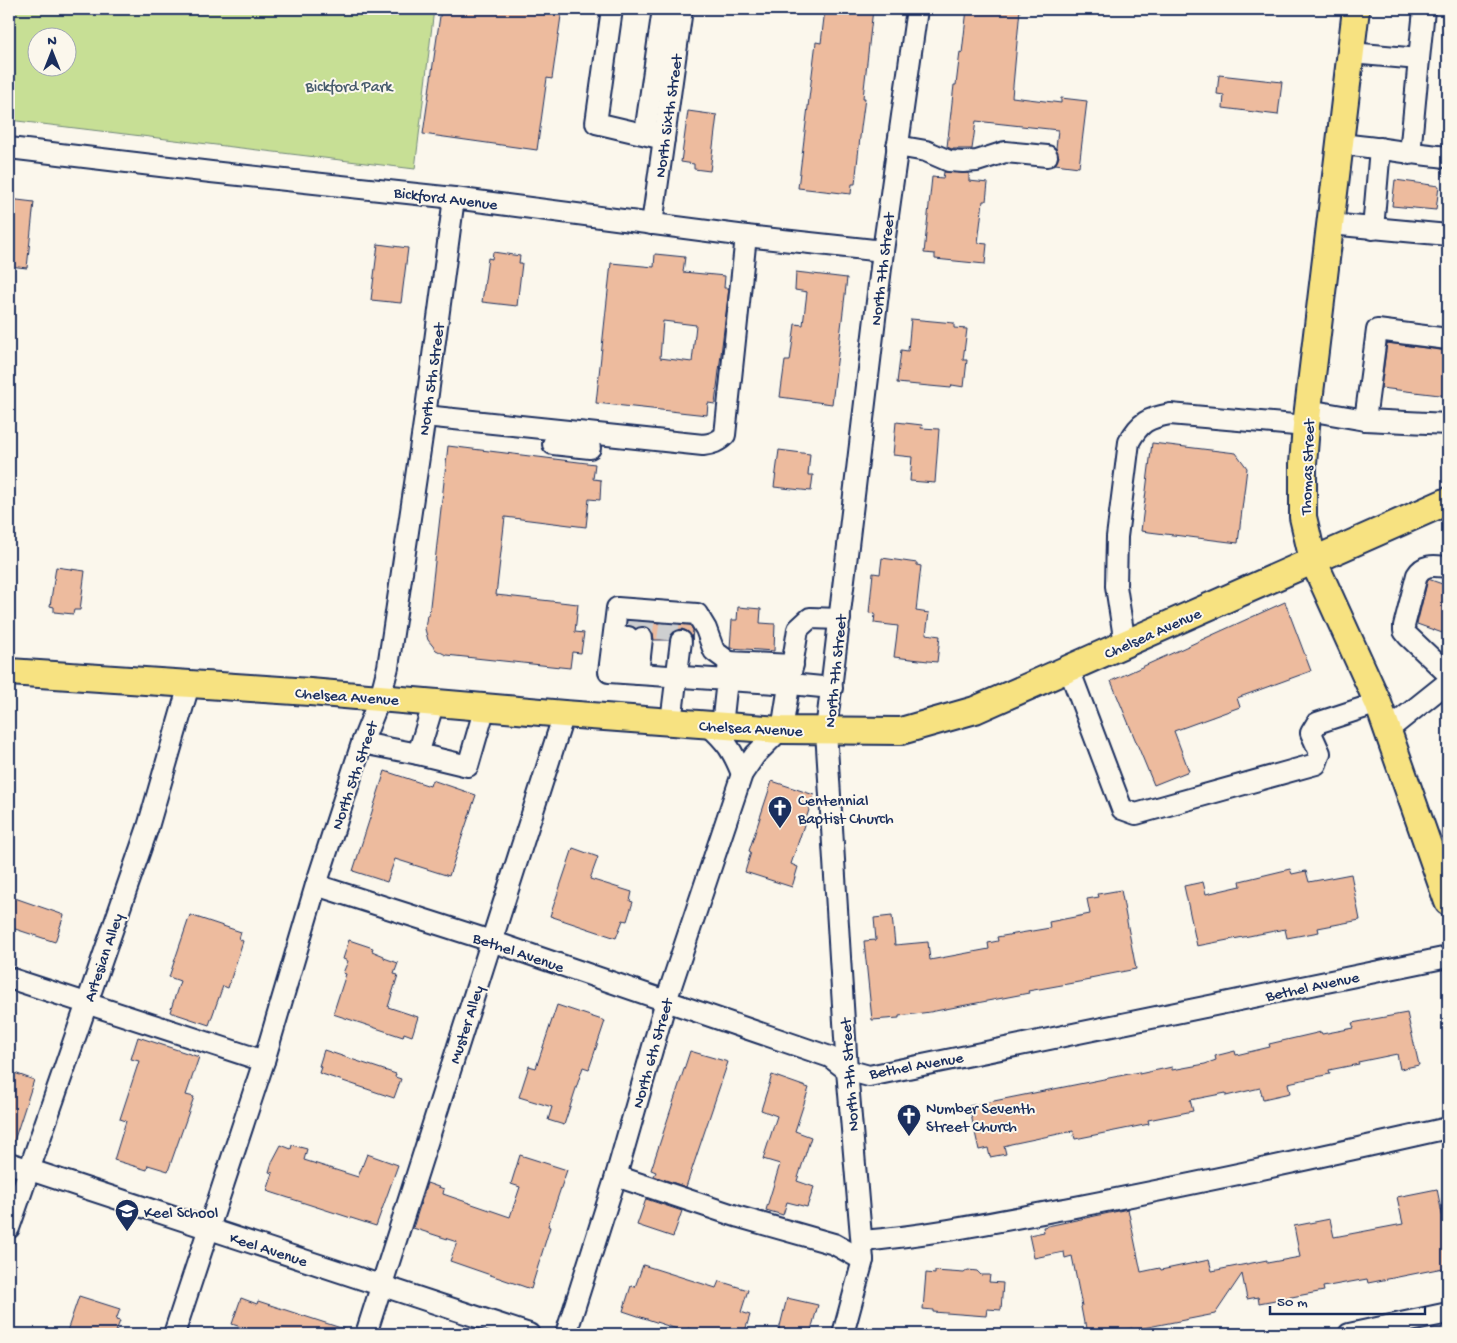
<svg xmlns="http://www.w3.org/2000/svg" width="1457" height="1343" font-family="'Gochi Hand',sans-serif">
  <rect width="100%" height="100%" fill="#fbf7ec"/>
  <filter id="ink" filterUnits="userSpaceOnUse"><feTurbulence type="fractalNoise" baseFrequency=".02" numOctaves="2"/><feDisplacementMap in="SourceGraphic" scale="10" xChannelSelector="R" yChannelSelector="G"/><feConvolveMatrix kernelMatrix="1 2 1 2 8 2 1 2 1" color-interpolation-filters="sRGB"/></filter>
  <g filter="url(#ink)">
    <path fill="#c7df95" stroke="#71877a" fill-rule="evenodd" d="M 9,9 L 434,9 L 415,169 L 9,120 ZM 38,38 L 68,38 L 68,68 L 38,68 Z"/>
    <g fill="#edbb9e" stroke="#1b2f5e" fill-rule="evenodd">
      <polygon points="441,9 562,9 552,79 547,78 537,150 423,134"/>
      <polygon points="825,9 873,9 863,98 865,98 861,128 855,184 852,184 851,194 798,188 816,42 821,43"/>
      <polygon points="967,9 1020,9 1012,97 1061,103 1061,98 1087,101 1079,167 1055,164 1059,157 1056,148 1058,130 976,121 972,149 952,149 947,147 954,85 956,85 960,52 962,53"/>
      <polygon points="1219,75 1282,82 1278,115 1223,108 1224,95 1217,94"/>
      <polygon points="688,111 717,115 710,171 694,169 694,164 681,162"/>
      <polygon points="944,172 969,173 969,181 988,183 986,201 983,201 978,243 987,244 985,264 935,259 935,254 924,253 932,177 943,178"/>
      <polygon points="1395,180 1439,186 1436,210 1392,206"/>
      <polygon points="9,199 34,202 27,268 9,266"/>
      <polygon points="378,244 408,248 401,303 371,300"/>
      <polygon points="493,252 520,256 519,263 522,263 517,306 482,302 488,258 492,259"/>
      <path d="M 655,254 L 685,257 L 683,272 L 725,276 L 724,288 L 729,288 L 715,404 L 708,403 L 707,415 L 596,403 L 611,263 L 654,267 ZM 663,321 L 696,325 L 692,362 L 660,358 Z"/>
      <polygon points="796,272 847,278 832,404 780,397 785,361 790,361 795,324 803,325 807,292 795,290"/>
      <polygon points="911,319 954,323 954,328 967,329 963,360 967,360 964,387 952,385 951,388 897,383 901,350 908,351"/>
      <polygon points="1387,343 1448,351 1448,396 1381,388"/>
      <polygon points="896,422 922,425 921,428 939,429 935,483 910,481 912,457 893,455"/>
      <polygon points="1152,443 1236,453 1247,468 1238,543 1141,531"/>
      <polygon points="448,446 595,464 593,479 601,480 600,500 589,499 586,527 505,517 496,595 578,604 575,632 584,633 581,653 572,652 570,668 446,655 436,650 428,640 425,629 427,615 429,615"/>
      <polygon points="779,450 810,454 808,475 813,475 811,491 774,487"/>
      <polygon points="882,558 917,563 917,565 921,566 916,611 929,613 926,634 940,636 937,662 894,657 898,626 874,623 875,614 869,613 873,573 880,574"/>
      <polygon points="56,567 85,571 80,610 74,610 73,614 54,612 54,607 50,606"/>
      <polygon points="1428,579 1448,586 1448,635 1417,624"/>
      <polygon points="1285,602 1311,671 1237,698 1240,707 1174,731 1189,771 1154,785 1111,681"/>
      <polygon points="738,607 761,609 760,623 775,624 774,651 730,648 732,620 737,620"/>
      <polygon points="627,621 690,625 693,630 692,639 688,632 682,629 676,630 672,634 669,640 654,640 653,633 649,628 643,626 636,628 627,626"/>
      <polygon points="385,771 430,786 432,780 476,795 449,876 395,859 387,882 353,871"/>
      <polygon points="772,781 814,795 791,864 798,867 792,887 745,872 751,852 749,851"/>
      <polygon points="573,848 598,857 590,879 632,892 630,901 633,902 627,921 623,920 616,938 550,916"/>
      <polygon points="1290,869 1292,874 1306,871 1309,882 1351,874 1360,920 1318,928 1319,932 1287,938 1285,929 1197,946 1184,886 1203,882 1206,894 1241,886 1240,881"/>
      <polygon points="1121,890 1136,969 1090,978 1090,980 1028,991 1029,993 982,1002 930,1012 899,1016 899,1018 872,1020 864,941 876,940 874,918 892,916 895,945 928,942 930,960 989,949 988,943 998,941 997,937 1050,928 1049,922 1090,914 1087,899 1099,897 1098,894"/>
      <polygon points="9,896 64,915 55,942 9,927"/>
      <polygon points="190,915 241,932 239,939 243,941 228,988 223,986 209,1025 170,1012 180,981 169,977"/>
      <polygon points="349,940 373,948 372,951 384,956 384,958 398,963 394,974 398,975 388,1007 418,1017 412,1036 404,1033 403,1037 333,1014 346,974 343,973 348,961 343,959"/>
      <polygon points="557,1005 605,1021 589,1069 583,1067 564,1125 548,1120 552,1107 519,1097 529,1066 536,1068"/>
      <polygon points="1407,1013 1419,1065 1400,1069 1397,1054 1358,1062 1359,1064 1329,1070 1330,1074 1288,1083 1290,1093 1263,1099 1260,1088 1226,1096 1226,1093 1190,1100 1193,1111 1148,1120 1149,1124 1075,1139 1073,1131 1011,1144 1004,1146 1006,1154 990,1157 988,1148 979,1150 969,1106 1139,1072 1139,1074 1172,1067 1172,1070 1205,1064 1216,1060 1215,1056 1235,1051 1236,1055 1270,1047 1269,1044 1321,1032 1322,1034 1354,1028 1352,1023"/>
      <polygon points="138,1037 199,1057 186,1095 194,1097 168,1171 148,1165 147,1170 114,1160 126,1121 120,1119 139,1061 131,1059"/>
      <polygon points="324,1050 396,1074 395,1077 401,1079 394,1098 319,1073 321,1067 319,1066"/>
      <polygon points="690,1051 728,1062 686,1187 654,1176 656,1172 651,1170"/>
      <polygon points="9,1071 34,1080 12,1147 9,1146"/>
      <polygon points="772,1075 809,1088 795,1131 811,1137 797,1181 814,1187 807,1207 787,1202 783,1215 766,1210 780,1164 763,1159 777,1116 761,1110"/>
      <polygon points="281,1145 291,1149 292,1145 307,1149 304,1160 358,1177 367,1154 398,1165 376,1226 267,1191 273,1173 269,1172 272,1162"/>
      <polygon points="520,1155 567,1170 548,1226 550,1227 531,1289 450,1261 457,1242 413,1228 427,1183 444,1189 443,1194 510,1217 520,1187 511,1184"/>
      <polygon points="1437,1189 1448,1244 1448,1267 1368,1283 1367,1279 1323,1287 1324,1291 1259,1303 1258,1297 1247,1299 1242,1274 1215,1314 1133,1330 1132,1328 1106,1334 1088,1334 1086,1323 1084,1323 1081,1307 1082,1306 1072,1256 1065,1258 1064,1252 1034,1258 1029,1235 1044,1232 1043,1227 1128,1209 1141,1272 1160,1268 1161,1270 1209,1260 1212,1271 1267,1260 1267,1263 1300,1257 1294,1226 1330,1219 1334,1237 1403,1224 1397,1197"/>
      <polygon points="646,1199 682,1211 673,1237 637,1225"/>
      <polygon points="643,1265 716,1288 719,1281 748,1290 741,1312 750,1315 744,1334 707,1334 688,1328 686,1332 623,1311 631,1286 635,1287"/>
      <polygon points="968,1270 977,1271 981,1275 990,1275 989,1282 1003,1283 1001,1310 987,1309 986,1316 933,1312 933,1310 923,1309 926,1273 935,1274 935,1271 964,1273"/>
      <polygon points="79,1296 120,1309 116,1320 120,1321 115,1334 66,1334"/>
      <polygon points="241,1298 257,1304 258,1301 350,1331 350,1334 248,1334 249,1330 232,1324"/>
      <polygon points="787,1298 818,1305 810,1334 778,1334"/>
    </g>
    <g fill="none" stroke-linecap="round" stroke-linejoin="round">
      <g stroke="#cecfd0" stroke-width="20" stroke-dasharray="20 10" stroke-linecap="butt">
        <polyline points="628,637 630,617"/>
        <polyline points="642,638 645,618"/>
        <polyline points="667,640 670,620"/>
      </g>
      <defs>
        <g id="minor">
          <polyline points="612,9 596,123 664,139"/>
          <polyline points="1351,53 1419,59 1424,10"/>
          <polyline points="645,133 663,9"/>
          <path d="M 1340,144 C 1376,147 1412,154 1448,157"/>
          <polyline points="897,146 926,151 949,161 963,162 977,161 1005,152 1047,156"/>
          <polyline points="9,148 211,172 454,198 746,236 883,251"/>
          <polyline points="1410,154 1419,59"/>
          <polyline points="652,224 682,9"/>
          <polyline points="1330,224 1448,235"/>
          <polyline points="1373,229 1380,148"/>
          <polyline points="1308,410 1365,420 1448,424"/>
          <path d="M 425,416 L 703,445 C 712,444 718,442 725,435 L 746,236"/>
          <polyline points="1365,420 1377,330 1448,339"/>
          <polyline points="553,444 590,448"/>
          <path d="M 1448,567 C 1436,566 1424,563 1417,575 L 1404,626 L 1404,631 L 1408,636 L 1448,674"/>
          <path d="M 1125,644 L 1116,586 L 1117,537 L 1129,442 C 1140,422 1148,418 1170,414 L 1306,426"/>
          <polyline points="793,665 729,662 727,680 791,684 832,688"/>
          <polyline points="1069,669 1122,809 1136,814 1316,764 1320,753 1311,733 1317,723 1378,703"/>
          <polyline points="625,673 628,637"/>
          <polyline points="638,674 642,638"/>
          <polyline points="671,722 681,641"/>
          <path d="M 708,725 C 726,741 733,751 742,774"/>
          <polyline points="722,726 727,680 609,672 617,608 697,614 706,629 714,651 729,662"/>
          <polyline points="782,730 798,629 810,618 840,619"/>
          <polyline points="1388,730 1448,682"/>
          <polyline points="362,743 418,754 434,702"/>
          <polyline points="418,754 468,766 485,707"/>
          <polyline points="316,885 491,941 830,1057 847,1070 869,1076 1448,957"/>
          <polyline points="9,978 264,1061"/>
          <polyline points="9,1163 529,1334"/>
          <polyline points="616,1176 739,1217 834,1244 863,1260"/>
          <polyline points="9,1228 148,827 189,685"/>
          <path d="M 862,1241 C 934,1235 1004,1220 1075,1207 C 1200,1183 1324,1156 1448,1128"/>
          <polyline points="174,1334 264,1061 316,885 362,743 380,698 388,667 425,416 454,198"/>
          <polyline points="366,1334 564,714"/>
          <polyline points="566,1334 616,1176 666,1001 742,774 755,755 780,730"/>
          <polyline points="843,1334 863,1260 847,1070 826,731 883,251 917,9"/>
          <polyline points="1349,1334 1448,1313"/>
        </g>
        <g id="major">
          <polyline points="1356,9 1306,426 1303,464 1303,517 1313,560 1378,703 1448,902"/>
          <polyline points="9,672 310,692 564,714 780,730 901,731 975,710 1448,501"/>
        </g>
      </defs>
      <use href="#minor" stroke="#1b2f5e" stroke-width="24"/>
      <use href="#major" stroke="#1b2f5e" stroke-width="30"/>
      <use href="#minor" stroke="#fbf7ec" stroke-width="20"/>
      <use href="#major" stroke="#f7e281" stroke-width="26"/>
    </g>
  </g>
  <defs>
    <symbol id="church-pin" viewBox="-11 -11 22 30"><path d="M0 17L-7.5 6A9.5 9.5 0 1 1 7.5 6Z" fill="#1b2f5e" stroke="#fbf7ec"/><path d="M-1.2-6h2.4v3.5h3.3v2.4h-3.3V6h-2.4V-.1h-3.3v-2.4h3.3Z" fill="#fff"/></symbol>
    <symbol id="school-pin" viewBox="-11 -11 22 30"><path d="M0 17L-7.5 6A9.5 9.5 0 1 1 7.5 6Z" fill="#1b2f5e" stroke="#fbf7ec"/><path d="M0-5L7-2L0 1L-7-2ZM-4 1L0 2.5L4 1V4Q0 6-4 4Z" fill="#fff"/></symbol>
  </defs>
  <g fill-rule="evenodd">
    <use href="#church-pin" x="766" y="794" width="28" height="38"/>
    <use href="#church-pin" x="895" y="1102" width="28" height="38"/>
    <use href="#school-pin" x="113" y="1197" width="28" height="38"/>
  </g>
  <g text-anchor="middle" stroke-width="4" stroke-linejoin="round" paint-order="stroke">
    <g font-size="16" fill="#465b6c" stroke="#fbf7ec">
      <text x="349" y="91">Bickford Park</text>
    </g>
    <g font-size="16" fill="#1b2f5e" stroke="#fbf7ec">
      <text transform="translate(667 116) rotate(-82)" y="6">North Sixth Street</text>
      <text transform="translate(446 197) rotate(7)" y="6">Bickford Avenue</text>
      <text transform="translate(881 269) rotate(-83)" y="6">North 7th Street</text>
      <text transform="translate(430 379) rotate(-82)" y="6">North 5th Street</text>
      <text transform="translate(1306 467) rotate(-88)" y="6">Thomas Street</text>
      <text transform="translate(1152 632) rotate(-24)" y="6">Chelsea Avenue</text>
      <text transform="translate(834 671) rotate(-84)" y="6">North 7th Street</text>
      <text transform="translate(347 695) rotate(4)" y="6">Chelsea Avenue</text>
      <text transform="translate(751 727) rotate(3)" y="6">Chelsea Avenue</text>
      <text transform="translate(353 775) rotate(-71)" y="6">North 5th Street</text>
      <text transform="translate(519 951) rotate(19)" y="6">Bethel Avenue</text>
      <text transform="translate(102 957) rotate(-71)" y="6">Artesian Alley</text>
      <text transform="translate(1312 985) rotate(-12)" y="6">Bethel Avenue</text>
      <text transform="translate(465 1024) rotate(-72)" y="6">Muster Alley</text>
      <text transform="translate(651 1053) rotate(-74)" y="6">North 6th Street</text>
      <text transform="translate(916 1064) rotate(-10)" y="6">Bethel Avenue</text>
      <text transform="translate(848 1075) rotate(-94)" y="6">North 7th Street</text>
      <text transform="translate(269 1248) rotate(18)" y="6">Keel Avenue</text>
    </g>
    <g font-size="16" fill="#1b2f5e" stroke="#fbf7ec" text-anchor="start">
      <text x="798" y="805">Centennial<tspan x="798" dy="18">Baptist Church</tspan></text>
      <text x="926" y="1113">Number Seventh<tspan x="926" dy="18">Street Church</tspan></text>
      <text x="144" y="1217">Keel School</text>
    </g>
  </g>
  <rect width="1457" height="1343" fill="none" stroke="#fbf7ec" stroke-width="30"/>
  <rect x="15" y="15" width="1427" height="1313" fill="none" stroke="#1b2f5e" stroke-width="2" filter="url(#ink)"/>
  <g transform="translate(52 52)"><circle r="24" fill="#fbf7ec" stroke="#a1a7b3"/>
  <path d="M0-4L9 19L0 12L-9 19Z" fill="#1b2f5e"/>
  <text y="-8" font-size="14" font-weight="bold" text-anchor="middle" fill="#1b2f5e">N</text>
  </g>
  <path d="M1270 1306v8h155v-8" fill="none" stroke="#1b2f5e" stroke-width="2.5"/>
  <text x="1277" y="1306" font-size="15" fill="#1b2f5e" stroke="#fbf7ec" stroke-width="4" paint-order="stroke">50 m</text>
</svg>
